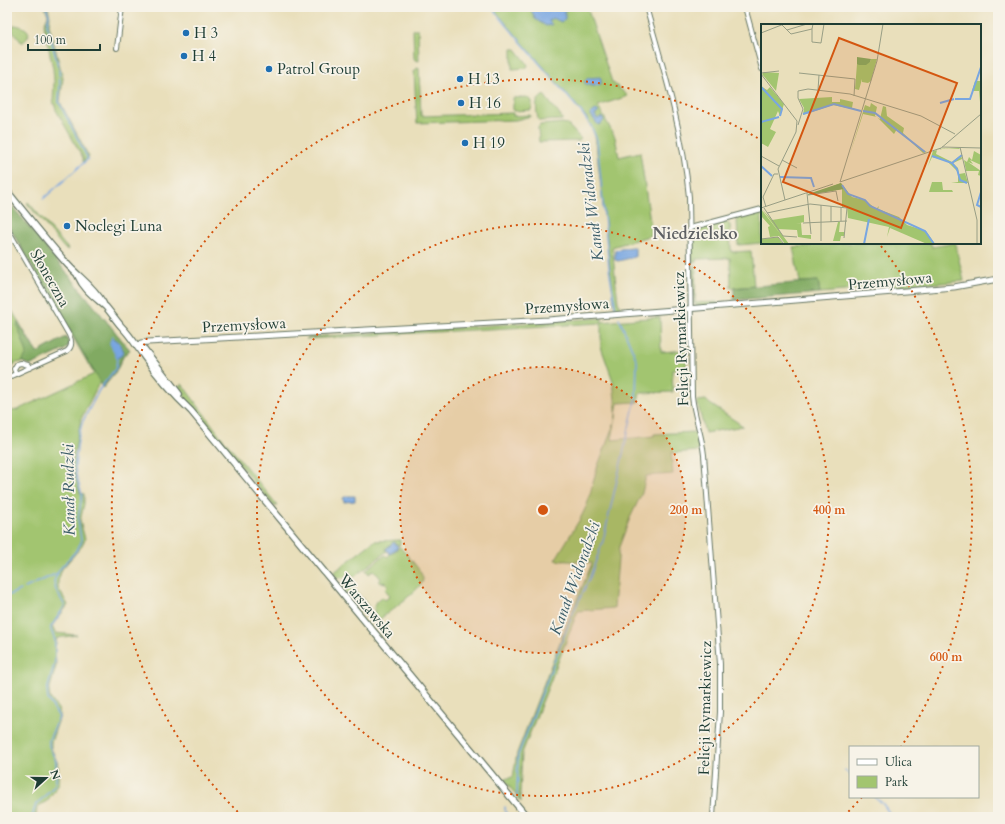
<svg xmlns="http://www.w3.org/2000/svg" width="1005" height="824" font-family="Cardo,serif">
  <rect width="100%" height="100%" fill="#f7f3e8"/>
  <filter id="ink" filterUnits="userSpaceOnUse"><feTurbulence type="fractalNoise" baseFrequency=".025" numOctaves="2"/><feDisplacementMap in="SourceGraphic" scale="8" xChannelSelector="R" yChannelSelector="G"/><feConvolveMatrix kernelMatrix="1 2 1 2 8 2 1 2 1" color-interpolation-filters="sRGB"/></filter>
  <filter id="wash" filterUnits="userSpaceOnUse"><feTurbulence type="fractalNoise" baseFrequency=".012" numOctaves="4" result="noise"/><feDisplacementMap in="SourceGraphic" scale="16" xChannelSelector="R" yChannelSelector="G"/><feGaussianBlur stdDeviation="0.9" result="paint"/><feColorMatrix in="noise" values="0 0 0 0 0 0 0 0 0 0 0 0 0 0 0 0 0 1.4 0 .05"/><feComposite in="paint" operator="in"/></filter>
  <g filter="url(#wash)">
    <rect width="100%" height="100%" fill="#e9dfbb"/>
    <g fill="#a2c56f" stroke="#608152">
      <polygon points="45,7 48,7 50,16 49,25 63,78 60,102 89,157 83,162 83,158 56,110 53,101 54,81 53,69 44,25 48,15"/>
      <polygon points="492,7 587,7 612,82 628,96 598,106 615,137 619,157 640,152 652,235 612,247 618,302 622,310 615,310 595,136 587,118"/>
      <path d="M 15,25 C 27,27 35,33 22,43 L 12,30 L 12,27 Z"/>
      <polygon points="414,29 418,29 419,61 415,60 414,58 413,30"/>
      <polygon points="512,49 516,49 527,63 528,66 526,68 512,69"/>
      <polygon points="417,68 419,68 421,116 513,113 513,116 530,115 531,116 516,120 417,123 414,72"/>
      <path d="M 544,95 L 562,118 L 562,120 L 539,121 C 537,117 535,105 538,100 C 539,99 542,96 544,95 Z"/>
      <polygon points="526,97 532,101 532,107 531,110 513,111 513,98"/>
      <polygon points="562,123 567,124 581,139 579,141 539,142 538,128 540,125"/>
      <polygon points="7,200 130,350 124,355 116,372 103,388 99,383 81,419 74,454 74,472 80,493 84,494 84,504 80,521 85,539 82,546 62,569 58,581 58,588 68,605 52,626 55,633 77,635 57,638 55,648 56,666 49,691 50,698 58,709 60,716 51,742 51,748 58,764 59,784 47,801 37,807 36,817 7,817 7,412 17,410 94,374 7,223"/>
      <polygon points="28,202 69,250 64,248 27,203"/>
      <polygon points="762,211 762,243 738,245 737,218"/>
      <path d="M 726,221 L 730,225 L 731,252 L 751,251 L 754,286 L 731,288 L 730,258 L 696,259 L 696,263 L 693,262 C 692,256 690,239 693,233 C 697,227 719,223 726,221 Z"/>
      <polygon points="811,243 931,243 932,247 955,243 964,281 820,293 818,281 800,282 793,247 811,246"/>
      <polygon points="696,265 695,303 717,302 717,305 697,306 694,304 693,267 694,265"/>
      <polygon points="7,302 37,353 66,337 69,344 66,349 31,365 22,362 16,363 12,368 7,369"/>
      <polygon points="660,317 661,352 687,350 686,369 672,370 673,392 640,393 638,402 618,403 612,440 654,436 654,434 694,432 697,438 699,451 671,453 673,474 646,476 642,493 630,518 619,547 614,608 578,611 522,753 520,794 521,802 504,779 513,777 517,753 570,616 592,563 555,560 580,519 587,505 597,468 616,419 616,409 613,381 601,347 601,323 306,339 308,337 603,318 601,322"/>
      <polygon points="182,384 219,434 278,506 274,506 192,407 178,387"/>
      <polygon points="706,400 710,404 743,426 705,433 697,401"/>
      <polygon points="401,540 399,546 394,542 385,549 387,551 354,577 337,578 333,573 374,541"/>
      <path d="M 400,547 C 405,553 424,572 423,580 C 422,589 383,616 375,623 L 373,621 L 375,603 L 382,597 L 385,600 L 390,596 L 385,589 L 388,586 L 385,582 L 384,583 L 382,582 L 380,583 L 379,581 L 381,579 L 374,570 L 369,574 L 366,570 L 385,555 L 387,557 Z"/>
      <polygon points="347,585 351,585 368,606 369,609 367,617 342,587"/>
    </g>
    <g fill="#81aa62" stroke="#50744b">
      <polygon points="7,200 130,350 124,355 115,372 103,387 7,223"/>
      <polygon points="818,281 820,293 734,300 734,288"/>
      <polygon points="18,322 37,353 66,337 69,344 66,349 31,365 22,362 27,353 17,325"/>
      <polygon points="7,346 14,364 12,368 7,369"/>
    </g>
    <g fill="#78a6e1" stroke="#4c728a">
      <polygon points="530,7 565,7 565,19 561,22 553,18 549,21 552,25 546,26 535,19"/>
      <path d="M 600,77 L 601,78 L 601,84 C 595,87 588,87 584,82 L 588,78 Z"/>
      <polygon points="596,110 599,112 598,113 595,115 597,119 602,117 604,120 602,123 598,125 590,114"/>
      <polygon points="631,247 635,247 635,257 618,261 615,260 615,250"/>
      <polygon points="112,337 118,341 124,351 121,356 117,358 110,343"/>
      <polygon points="347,496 355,496 355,501 344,502 343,498"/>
      <polygon points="394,542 398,547 390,554 386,549"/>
    </g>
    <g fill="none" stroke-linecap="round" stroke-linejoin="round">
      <g stroke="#78a6e1" stroke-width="1.5">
        <polyline points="491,7 582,113 591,126 597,140 609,268 616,311"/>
        <polyline points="43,199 88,159 59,102 60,86 59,69 47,24 49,15 46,7"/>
        <polyline points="25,588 58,573"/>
        <polyline points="7,596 21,590"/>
        <polyline points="845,770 850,775"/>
        <polyline points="517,796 518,755 573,613 590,577 603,541 636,397 637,361 619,318"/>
        <polyline points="875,797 883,804 892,817"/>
        <polyline points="505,807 506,817"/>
        <polyline points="32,817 36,804 43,798 54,786 56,782 56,761 49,746 49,740 59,717 48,699 47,691 55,662 55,640 51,630 51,627 65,606 56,590 54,581 59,570 75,552 81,543 81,540 78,519 82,495 76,475 75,466 78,439 82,423 99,390 116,368 117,358 110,343 113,336"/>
      </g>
    </g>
  </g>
  <g filter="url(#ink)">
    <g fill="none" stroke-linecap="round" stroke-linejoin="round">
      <defs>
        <g id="minor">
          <path d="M 646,7 C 664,70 683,132 689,197 L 692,396 C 694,416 702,435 704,455 L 720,664 L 720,712 L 713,817"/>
          <polyline points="745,7 762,69"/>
          <polyline points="117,48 122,7"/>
          <path d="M 7,228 L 69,335 C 72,341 72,347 67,351 L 11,376"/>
          <polyline points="690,228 762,209"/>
          <polyline points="16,374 14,369 17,364 21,363 28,365 29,368"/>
        </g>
        <polyline id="tertiary" points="138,346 141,343 148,342 548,320 661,311 954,287 998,279"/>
        <g id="secondary">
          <path d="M 7,191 C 27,216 47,241 68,265 C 80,278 94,287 103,303"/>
          <path d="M 78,276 C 84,290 95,297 106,307 C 111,313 116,320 121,326 C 130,335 136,345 143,355 C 156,374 174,395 191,411 L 527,817"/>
          <polyline points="138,346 144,349 179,394"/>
        </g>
      </defs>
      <use href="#minor" stroke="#667663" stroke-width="6"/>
      <use href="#tertiary" stroke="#667663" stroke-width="7"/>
      <use href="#secondary" stroke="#667663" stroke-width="8"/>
      <use href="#minor" stroke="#fff" stroke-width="4"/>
      <use href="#tertiary" stroke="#fff" stroke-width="5"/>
      <use href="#secondary" stroke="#fff" stroke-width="5.5"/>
    </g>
  </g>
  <circle cx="543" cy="510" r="143" fill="#d45610" fill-opacity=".12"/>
  <g fill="none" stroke="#d45610" stroke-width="2" stroke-dasharray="2 4">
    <circle cx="543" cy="510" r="143"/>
    <circle cx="543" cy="510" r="286"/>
    <path d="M862 797A429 429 0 0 1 844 816M242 816A429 429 0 0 1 761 140M881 246A429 429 0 0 1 901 747"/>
  </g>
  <g fill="#1f6fb2" stroke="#f7f3e8" stroke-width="1.5">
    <circle cx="186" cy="33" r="4"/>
    <circle cx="184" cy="56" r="4"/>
    <circle cx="269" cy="69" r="4"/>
    <circle cx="460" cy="79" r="4"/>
    <circle cx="461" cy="103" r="4"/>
    <circle cx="465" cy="143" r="4"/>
    <circle cx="67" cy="226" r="4"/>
  </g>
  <g text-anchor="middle" stroke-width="3.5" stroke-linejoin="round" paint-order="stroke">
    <g font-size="15" fill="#1f3d34" stroke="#f7f3e8" text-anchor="start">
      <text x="194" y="38">H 3</text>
      <text x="192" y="61">H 4</text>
      <text x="277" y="74">Patrol Group</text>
      <text x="468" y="84">H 13</text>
      <text x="469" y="108">H 16</text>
      <text x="473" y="148">H 19</text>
      <text x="75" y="231">Noclegi Luna</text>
    </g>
    <g font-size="15" fill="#1f3d34" stroke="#f7f3e8">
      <text transform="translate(50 278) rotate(60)" y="5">Słoneczna</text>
      <text transform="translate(890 281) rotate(-5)" y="5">Przemysłowa</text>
      <text transform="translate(567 306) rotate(-4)" y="5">Przemysłowa</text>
      <text transform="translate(244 325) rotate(-3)" y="5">Przemysłowa</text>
      <text transform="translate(681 339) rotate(-92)" y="5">Felicji Rymarkiewicz</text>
      <text transform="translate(367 606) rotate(50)" y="5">Warszawska</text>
      <text transform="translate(705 708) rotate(-89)" y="5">Felicji Rymarkiewicz</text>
    </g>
    <g font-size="16" font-style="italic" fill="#3a5c68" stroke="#f7f3e8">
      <text transform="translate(590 202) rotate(-97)" y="6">Kanał Widoradzki</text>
      <text transform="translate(68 490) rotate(-91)" y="6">Kanał Rudzki</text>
      <text transform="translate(574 578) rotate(-70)" y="6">Kanał Widoradzki</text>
    </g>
    <g font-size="16" font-weight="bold" fill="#5f6164" stroke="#f7f3e8">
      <text x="695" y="239">Niedzielsko</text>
    </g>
  </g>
  <g transform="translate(761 24)">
    <rect width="220" height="220" fill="#e9dfbb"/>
    <path d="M 110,35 L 116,35 L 110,57 L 107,59 L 101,58 L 101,55 L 98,66 L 94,65 L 96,40 L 109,38 ZM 3,48 L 18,49 L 15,67 L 20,73 L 1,50 ZM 214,57 L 220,57 L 220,89 L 218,67 L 211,67 ZM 0,62 L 6,66 L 9,63 L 23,80 L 19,92 L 17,87 L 9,105 L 15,108 L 7,123 L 0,119 ZM 71,73 L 71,78 L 79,78 L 79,75 L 92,78 L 91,84 L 101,87 L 72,81 L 42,91 L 43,84 L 38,75 ZM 110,79 L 116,83 L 114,92 L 119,95 L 122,82 L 125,83 L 126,92 L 143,104 L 142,109 L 159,125 L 166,128 L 162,129 L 136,105 L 133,110 L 116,93 L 102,90 L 88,133 L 104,81 L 109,83 ZM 186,124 L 198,124 L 199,125 L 184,124 L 176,126 L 175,130 L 191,138 L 200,131 L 201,135 L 192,139 L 197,144 L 198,150 L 204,149 L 207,159 L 190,159 L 197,158 L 197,148 L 186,137 L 171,133 L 167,142 L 172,127 ZM 213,127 L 220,131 L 220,141 L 209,136 L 212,140 L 207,138 L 220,147 L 220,152 L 217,151 L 218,147 L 205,147 L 203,136 L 206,138 L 208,133 L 211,136 ZM 171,158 L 181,158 L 182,166 L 191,166 L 192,168 L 168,168 ZM 80,159 L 91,173 L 104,176 L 115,185 L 118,182 L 117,185 L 138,193 L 146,201 L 165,207 L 174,220 L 166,220 L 129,204 L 126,213 L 128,203 L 87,194 L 86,183 L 81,183 L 81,165 L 47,171 ZM 0,185 L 20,211 L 1,185 L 11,196 L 43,191 L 43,198 L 35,200 L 40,199 L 41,211 L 50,211 L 50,215 L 37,213 L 36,206 L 17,205 L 28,220 L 24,220 L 18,212 L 9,213 L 7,203 L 9,202 L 0,192 ZM 77,198 L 79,198 L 78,208 L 83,208 L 83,212 L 80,212 L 79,217 L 72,217 ZM 17,213 L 22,220 L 0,220 L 0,215 Z" fill="#a2c56f"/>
    <path d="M 96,33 L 110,35 L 109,38 L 105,41 L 98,41 L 96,40 ZM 80,159 L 83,165 L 47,171 L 47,170 Z" fill="#81aa62"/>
    <path fill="none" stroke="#78a6e1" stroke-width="2" d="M 0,63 L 21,85 L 19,92M 194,75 L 209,75 L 220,43M 179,79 L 193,75M 102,87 L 114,89 L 164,128M 42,90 L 73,80 L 100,87M 0,98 L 18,93M 171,132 L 191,139 L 196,145 L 199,156 L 206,159M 191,139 L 201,131M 0,142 L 11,152M 19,153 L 50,154 L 53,163M 81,161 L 87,170 L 104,176 L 109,182 L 164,207 L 173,220M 220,168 L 216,181 L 220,183M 103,220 L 108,195"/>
    <path fill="none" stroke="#989e85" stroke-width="1" d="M 21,1 L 30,10 L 51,5 L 52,0M 51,5 L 51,18 L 60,19 L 63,0M 26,6 L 46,0M 0,9 L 23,0M 0,49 L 18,47M 38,49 L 94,55 L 93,72M 0,50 L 36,97 L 35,108 L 17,145 L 24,176M 57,66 L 58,51M 37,101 L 42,85 L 37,74 L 37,67 L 47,65 L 89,70 L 160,92 L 194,110M 181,123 L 220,124M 199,123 L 216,196 L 216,220M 179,125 L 220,90M 0,132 L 18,142M 21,136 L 36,144M 79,158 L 116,37 L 122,0M 79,158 L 180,124M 46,169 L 50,210M 47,171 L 75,167 L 77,177M 60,181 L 60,217M 70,182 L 70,198M 5,183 L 2,173 L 13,150 L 17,150M 80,183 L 80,197M 0,184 L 72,160M 3,184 L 22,212 L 36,213M 6,189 L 49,180 L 86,184 L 83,214M 42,199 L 86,197M 0,215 L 17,213 L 23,220"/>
    <path fill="#d45610" fill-opacity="0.15" stroke="#d45610" stroke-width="2" d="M 78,14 L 196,59 L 140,204 L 22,158 Z"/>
    <rect width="220" height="220" fill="none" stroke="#1f3d34" stroke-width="2"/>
  </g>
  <circle cx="543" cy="510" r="6" fill="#d45610" stroke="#f7f3e8" stroke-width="2"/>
  <g font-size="12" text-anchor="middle" font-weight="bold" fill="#d45610" stroke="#f7f3e8" stroke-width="3.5" stroke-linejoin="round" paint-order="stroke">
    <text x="686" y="514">200 m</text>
    <text x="829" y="514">400 m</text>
    <text x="946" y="661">600 m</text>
  </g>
  <rect width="1005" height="824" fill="none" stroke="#f7f3e8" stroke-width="24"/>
  <rect x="849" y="746" width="130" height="52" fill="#f7f3e8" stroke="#a1aaa0"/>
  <rect x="857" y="759" width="20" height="6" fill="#ffffff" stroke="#a1aaa0"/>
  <text x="885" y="766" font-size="12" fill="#1f3d34">Ulica</text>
  <rect x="857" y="776" width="20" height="12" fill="#a2c56f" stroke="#a1aaa0"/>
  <text x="885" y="786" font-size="12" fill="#1f3d34">Park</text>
  <g transform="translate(46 778) rotate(69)" stroke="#f7f3e8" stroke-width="3" paint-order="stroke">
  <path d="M0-3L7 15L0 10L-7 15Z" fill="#1f3d34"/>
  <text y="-6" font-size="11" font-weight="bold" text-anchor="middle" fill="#1f3d34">N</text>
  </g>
  <path d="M28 44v6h72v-6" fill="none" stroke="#1f3d34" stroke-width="2"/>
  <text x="34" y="44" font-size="12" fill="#1f3d34" stroke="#f7f3e8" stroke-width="3" paint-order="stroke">100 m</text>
</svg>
